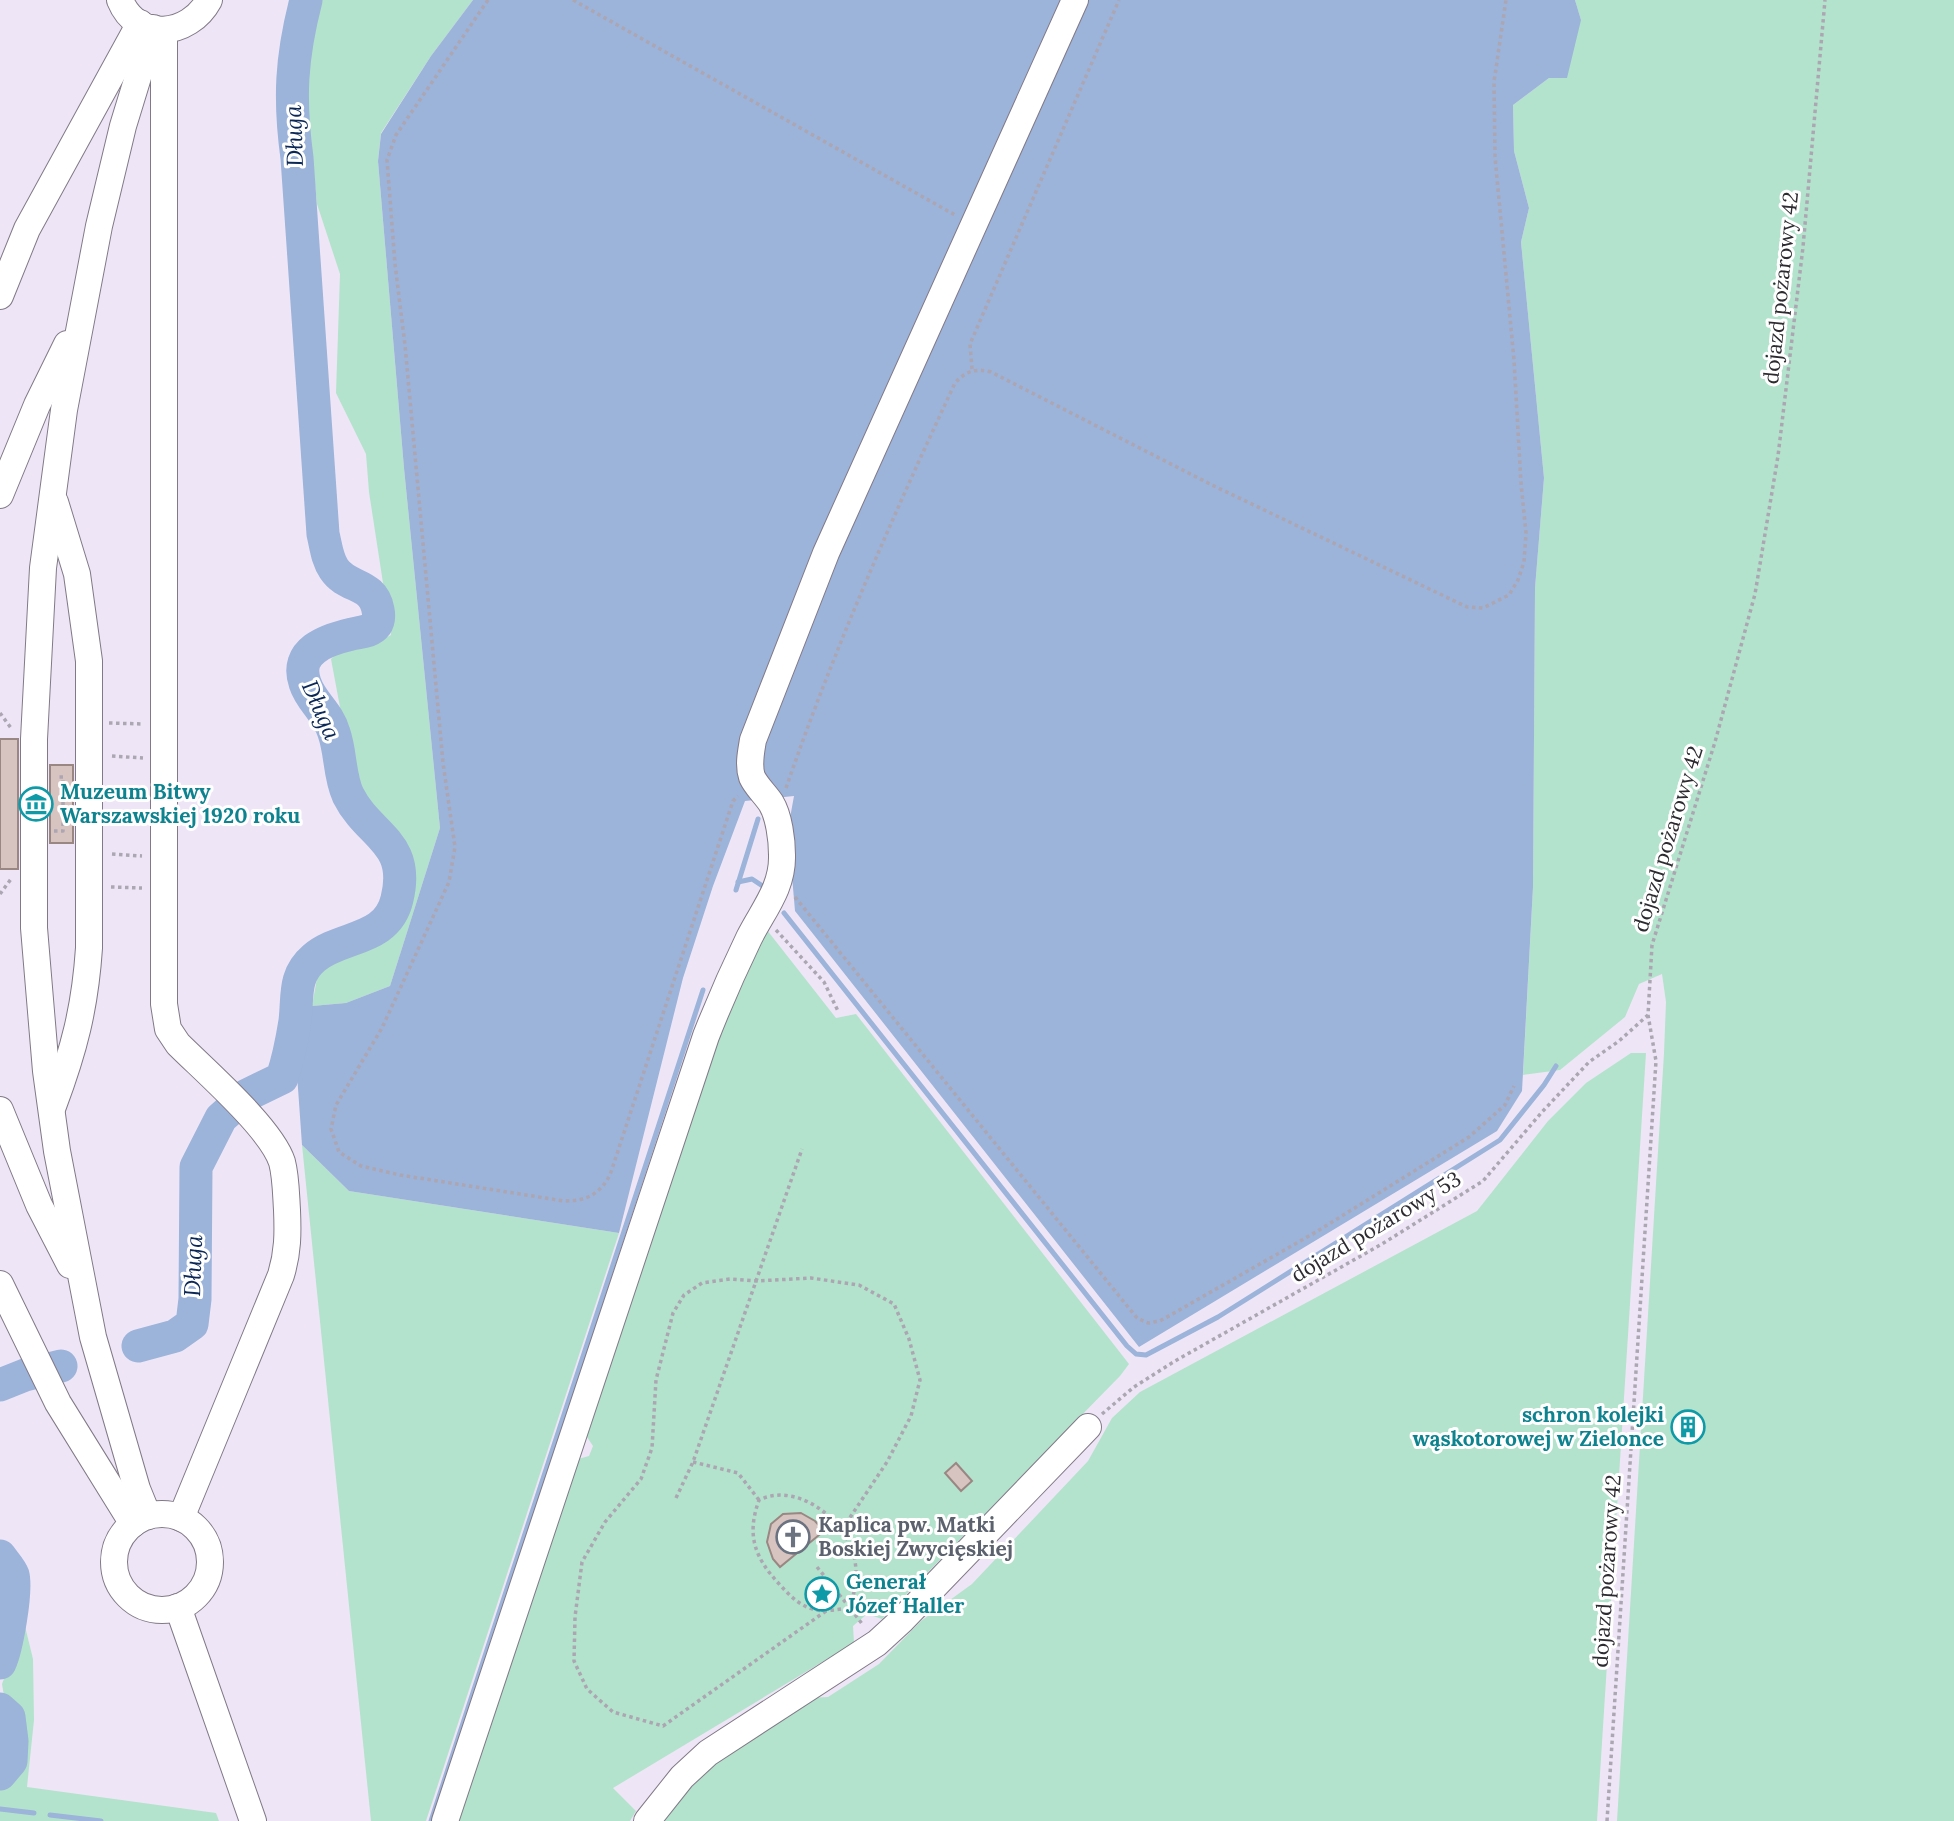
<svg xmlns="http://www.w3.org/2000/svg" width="1954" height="1821" font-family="Lora,serif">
  <rect width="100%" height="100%" fill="#eee6f6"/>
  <g fill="#b3e3cc">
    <polygon points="319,0 473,0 431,56 381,133 378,161 404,468 440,828 390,986 346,1003 312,1006 317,978 337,955 372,947 402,917 415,871 400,836 354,782 331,659 345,647 371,645 391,635 369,492 366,454 336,393 340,274 317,204 303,70"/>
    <polygon points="1575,0 1954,0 1954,1821 1617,1821 1664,1053 1666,1002 1662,974 1639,984 1625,1017 1560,1070 1523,1075 1533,887 1535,588 1544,478 1521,242 1529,208 1514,151 1513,105 1549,78 1581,20"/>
    <polygon points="763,925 836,1018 856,1014 1129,1364 1120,1376 882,1619 867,1614 853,1626 854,1643 613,1788 636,1811 630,1821 453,1821 571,1461 589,1456 593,1446 583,1431 714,1043"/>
    <polygon points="1631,1053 1646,1053 1597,1821 662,1821 684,1786 809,1698 828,1697 879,1664 921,1621 972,1584 1088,1461 1112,1418 1140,1392 1477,1211 1548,1121 1586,1083"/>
    <polygon points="302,1145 349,1191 619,1233 426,1821 371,1821"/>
    <polygon points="22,1614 33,1659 34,1720 27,1787 216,1813 219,1821 0,1821 0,1787 14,1770 20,1740 14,1708 4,1696 2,1684 16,1646"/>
  </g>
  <polygon fill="#9cb3da" points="473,0 1575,0 1581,20 1567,78 1549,78 1513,105 1514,151 1529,208 1521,242 1544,478 1535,588 1533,887 1522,1091 1497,1131 1139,1347 795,911 788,829 794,796 745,801 713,886 683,978 619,1233 349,1191 302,1145 297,1074 312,1006 346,1003 390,986 440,828 404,468 378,161 381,134 431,56"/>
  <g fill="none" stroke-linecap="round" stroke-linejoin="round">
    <g stroke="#9cb3da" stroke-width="5">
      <polyline points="738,882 752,879 764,887"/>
      <polyline points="736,890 758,819"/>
      <polyline points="784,913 1127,1346 1136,1354 1146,1355 1218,1317 1500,1140 1544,1085 1556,1066"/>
      <polyline points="0,1809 34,1813"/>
      <polyline points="50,1815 101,1821"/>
      <polyline points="431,1821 703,990"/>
    </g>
    <g stroke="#9cb3da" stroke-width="33">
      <path d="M 138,1346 L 175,1336 L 192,1324 L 195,1299 L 196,1167 L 221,1118 L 247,1095 L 282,1078 C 288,1060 292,1040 295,1021 C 298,996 293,976 314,958 C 341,935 387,942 397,899 C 411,841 369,837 348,795 C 339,775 341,753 334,733 C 328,712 311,702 305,683 C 294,651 326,640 352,634 C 359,632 371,632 376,625 C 379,621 379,615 378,610 C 373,582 347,589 334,569 C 327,559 326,546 323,534 L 297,158 C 289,99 291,58 306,0"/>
      <polyline points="0,1385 25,1375 61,1366"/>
      <path d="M 0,1556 C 4,1562 11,1569 13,1575 C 17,1590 7,1648 0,1663"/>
      <polyline points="0,1709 9,1717 12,1741 11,1761 0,1774"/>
    </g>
  </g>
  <g fill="#d7c3bf" stroke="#9a8784" stroke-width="2">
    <rect x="0" y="739" width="18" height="130"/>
    <rect x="50" y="765" width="23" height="78"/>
    <polygon points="1681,1415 1696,1417 1694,1438 1679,1436"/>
    <polygon points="956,1463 972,1481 961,1491 945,1473"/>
    <polygon points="801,1513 815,1521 824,1531 780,1567 773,1559 767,1542 771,1524 783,1514"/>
  </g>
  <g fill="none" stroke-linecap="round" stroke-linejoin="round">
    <defs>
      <g id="minor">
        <path d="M 120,0 C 137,42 189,37 209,0"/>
        <path d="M 164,30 L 164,1004 L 168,1029 L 178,1044 C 205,1071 271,1128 282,1162 C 286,1177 286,1195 287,1210 C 288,1233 288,1252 281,1275 L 181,1518"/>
        <polyline points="0,296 27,229 140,23"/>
        <polyline points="0,495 37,405 67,344"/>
        <path d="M 53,1106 C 74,1050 85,1008 89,948 L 89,661 L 77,574 L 55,502"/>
        <polyline points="0,1110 39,1205 70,1265"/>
        <polyline points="0,1284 58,1403 133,1524"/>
        <circle cx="162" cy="1562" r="48"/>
        <polyline points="148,1516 137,1489 93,1337 57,1151 46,1071 34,928 34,739 43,568 64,410 99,226 123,126 153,28"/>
        <polyline points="178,1607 253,1821"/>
        <path d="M 445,1821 L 706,1036 C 719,1003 733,971 749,938 C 763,910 783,888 782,855 C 782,840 779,816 771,803 C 765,794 756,786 752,777 C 748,765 751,752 753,740 L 826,553 L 1075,0"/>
        <polyline points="647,1821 682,1777 708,1753 877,1643 901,1621 1088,1427"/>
      </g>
    </defs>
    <use href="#minor" stroke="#817987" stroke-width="28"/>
    <g stroke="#aca6b2" stroke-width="3.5" stroke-dasharray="3.5 3.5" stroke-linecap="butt">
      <path d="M 488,0 L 396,135 L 387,160 L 395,264 L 405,345 L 443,763 L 455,847 L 449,882 L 382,1028 L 336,1105 L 331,1129 L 339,1152 L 361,1166 L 400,1175 L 564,1201 C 586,1201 599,1195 610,1175 L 733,801 L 738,796"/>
      <polyline points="573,0 955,215"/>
      <polyline points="972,369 970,344 1119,0"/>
      <polyline points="0,713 11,728"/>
      <polyline points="109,723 143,724"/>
      <polyline points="112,756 143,758"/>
      <polyline points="112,788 143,789"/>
      <path d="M 786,788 C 834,649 893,516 955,383 C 966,371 975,368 991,372 L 1212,485 L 1467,607 L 1483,608 L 1509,595 L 1518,580 L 1524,562 L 1526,533 L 1521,483 L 1514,360 L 1495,157 L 1494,82 L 1506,0"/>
      <polyline points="112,822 142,823"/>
      <polyline points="54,831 63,831 63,777 56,777"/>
      <polyline points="112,854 142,856"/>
      <polyline points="111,887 142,888"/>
      <polyline points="0,894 11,879"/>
      <polyline points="795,897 1137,1318 1148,1323 1160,1321 1316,1232 1469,1137 1505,1105 1514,1086"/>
      <polyline points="776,930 824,982 838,1011"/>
      <polyline points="1102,1414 1134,1387 1175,1361 1382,1244 1483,1181 1542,1112 1589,1062 1619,1041 1648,1015"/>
      <polyline points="693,1462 738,1473 759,1500"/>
      <polyline points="676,1498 693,1462 802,1149"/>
      <polyline points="817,1567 850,1608"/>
      <path d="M 850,1608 C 855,1590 859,1572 853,1553 C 842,1517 796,1482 759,1500 C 746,1536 755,1558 780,1585 C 790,1596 801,1607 816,1610 C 827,1612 839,1609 850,1608 L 863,1625"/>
      <polyline points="826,1611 663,1726 613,1712 587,1689 574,1661 575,1617 582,1562 605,1522 641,1479 652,1448 656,1380 673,1313 684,1295 702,1283 730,1279 756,1281 811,1278 859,1285 894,1304 909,1339 920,1380 911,1416 887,1462 841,1531"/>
      <polyline points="1607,1821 1656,1061 1648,1015 1652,945 1715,742 1755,594 1778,456 1803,247 1825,0"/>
    </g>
    <use href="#minor" stroke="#fff" stroke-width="26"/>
  </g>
  <defs>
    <symbol id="museum-ring" viewBox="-11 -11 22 22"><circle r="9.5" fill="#fff" stroke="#0f9aa8" stroke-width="1.5"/><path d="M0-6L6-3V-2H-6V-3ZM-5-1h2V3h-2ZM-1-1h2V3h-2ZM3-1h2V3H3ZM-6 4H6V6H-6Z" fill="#0f9aa8"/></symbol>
    <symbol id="building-ring" viewBox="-11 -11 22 22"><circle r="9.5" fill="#fff" stroke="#0f9aa8" stroke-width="1.5"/><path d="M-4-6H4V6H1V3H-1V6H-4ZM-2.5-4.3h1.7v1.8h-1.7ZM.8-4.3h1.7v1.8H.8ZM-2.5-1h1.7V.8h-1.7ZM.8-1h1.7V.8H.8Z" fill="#0f9aa8"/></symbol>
    <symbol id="church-ring" viewBox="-11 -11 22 22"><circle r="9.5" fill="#fff" stroke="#6b7280" stroke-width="1.5"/><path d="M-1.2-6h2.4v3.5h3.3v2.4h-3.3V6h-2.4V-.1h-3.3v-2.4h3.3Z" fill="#6b7280"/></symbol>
    <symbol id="sight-ring" viewBox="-11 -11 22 22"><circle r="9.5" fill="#fff" stroke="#0f9aa8" stroke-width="1.5"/><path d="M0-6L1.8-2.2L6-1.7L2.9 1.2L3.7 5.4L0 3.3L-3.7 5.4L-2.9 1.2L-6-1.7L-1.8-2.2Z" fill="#0f9aa8"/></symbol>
  </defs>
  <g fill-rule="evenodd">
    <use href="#museum-ring" x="17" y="785" width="38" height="38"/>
    <use href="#building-ring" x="1669" y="1408" width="38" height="38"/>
    <use href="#church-ring" x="774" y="1518" width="38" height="38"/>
    <use href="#sight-ring" x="803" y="1575" width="38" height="38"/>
  </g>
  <g text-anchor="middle" stroke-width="6" stroke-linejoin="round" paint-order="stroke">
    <g font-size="21" fill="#2d2a30" stroke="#fff">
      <text transform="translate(1781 288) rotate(-84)" y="7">dojazd pożarowy 42</text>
      <text transform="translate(1668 839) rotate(-73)" y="7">dojazd pożarowy 42</text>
      <text transform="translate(1376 1227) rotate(-31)" y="7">dojazd pożarowy 53</text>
      <text transform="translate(1607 1571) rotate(-86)" y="7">dojazd pożarowy 42</text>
    </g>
    <g font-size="21" font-weight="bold" fill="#0d838f" stroke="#fff" text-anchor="start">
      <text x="60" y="799">Muzeum Bitwy<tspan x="60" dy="24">Warszawskiej 1920 roku</tspan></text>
      <text x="1664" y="1422" text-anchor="end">schron kolejki<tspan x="1664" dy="24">wąskotorowej w Zielonce</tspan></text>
      <text x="846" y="1589">Generał<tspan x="846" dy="24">Józef Haller</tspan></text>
    </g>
    <g font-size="21" font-weight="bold" fill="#5b616d" stroke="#fff" text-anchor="start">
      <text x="818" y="1532">Kaplica pw. Matki<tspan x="818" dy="24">Boskiej Zwycięskiej</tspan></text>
    </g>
    <g font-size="23" font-style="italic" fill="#0b2755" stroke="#fff">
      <text transform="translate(294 136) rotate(-92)" y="8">Długa</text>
      <text transform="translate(321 710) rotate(66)" y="8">Długa</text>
      <text transform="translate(193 1266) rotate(-88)" y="8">Długa</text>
    </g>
  </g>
</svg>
